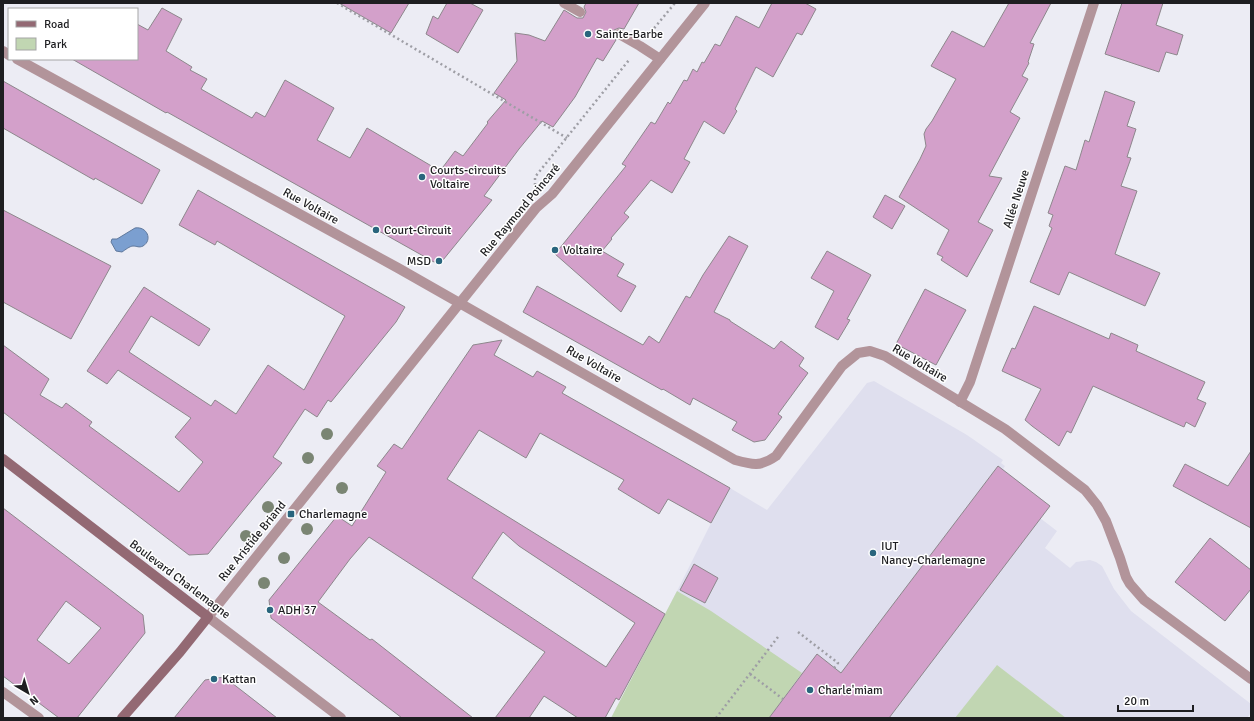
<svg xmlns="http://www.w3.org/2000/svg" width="1254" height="721" font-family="Signika,sans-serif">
  <rect width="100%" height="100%" fill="#ececf4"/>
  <polygon fill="#dfdfee" points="874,381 967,435 1003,460 1001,463 1005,466 1003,469 1050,506 1040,518 1057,531 1045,548 1070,568 1076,562 1090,560 1096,562 1102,566 1114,589 1131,611 1251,704 1251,713 1247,718 611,718 677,591 711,523 730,488 767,510 867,383"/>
  <g fill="#c1d6b2">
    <polygon points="677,591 711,611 802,673 769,718 611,718"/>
    <polygon points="997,665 1066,718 955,718"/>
  </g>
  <path fill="#7b9fd0" stroke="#5f789c" d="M 135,228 C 147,226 153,240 143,246 C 139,248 137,246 133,246 C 130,246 125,250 122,252 L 116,251 L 111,242 L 112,239 L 117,239 Z"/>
  <g fill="#d3a0ca" stroke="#8d878c" fill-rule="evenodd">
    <polygon points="339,3 409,3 391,33"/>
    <polygon points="447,3 470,3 483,10 458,53 426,34 433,16 438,19"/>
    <polygon points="586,3 639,3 624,29 619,28 614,30 613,34 616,40 603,61 597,58 575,97 553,127 542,121 519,149 484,196 492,200 443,260 434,262 167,112 166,113 72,59 137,59 137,24 148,30 162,8 182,19 166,51 192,67 190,70 207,79 201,89 252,118 256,112 265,117 285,80 334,108 317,140 350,158 367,128 440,171 455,151 463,156 488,123 487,122 506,100 494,93 517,61 515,33 529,35 545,41 564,10 577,18 583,18 586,12 584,7"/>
    <polygon points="772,3 805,3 816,9 802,35 797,33 773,77 756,67 735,109 737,111 724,134 704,121 684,159 690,162 672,193 651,180 624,213 629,217 611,238 612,239 602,251 624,264 617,276 636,286 621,312 555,254 626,166 622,164 651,122 655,124 668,102 670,104 684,80 687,81 693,69 697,72 702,62 704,63 715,44 720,46 736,16 759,28"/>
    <polygon points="1009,3 1051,3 1030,43 1034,44 1028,62 1029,63 1022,76 1028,79 1010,112 1020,118 989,176 1002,178 978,222 993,230 967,277 941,260 943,257 937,254 949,230 899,197 920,159 926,146 924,134 926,129 932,121 956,79 931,66 952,31 984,47"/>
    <polygon points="1122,3 1163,3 1156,25 1183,35 1177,55 1166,52 1159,72 1105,54"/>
    <polygon points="3,81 160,170 142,204 95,178 94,180 3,128"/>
    <polygon points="1105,91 1135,102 1127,126 1136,129 1127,157 1131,158 1121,186 1137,191 1115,254 1160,273 1145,306 1069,272 1059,295 1030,282 1052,228 1049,226 1053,215 1048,213 1065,166 1076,170 1085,140 1089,142"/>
    <polygon points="198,190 405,307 396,322 331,402 328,400 317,417 305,409 273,457 282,463 208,554 189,555 3,412 3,345 49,379 40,395 62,408 66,403 92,422 89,426 179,492 203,462 175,437 191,418 118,370 107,384 87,371 144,287 210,329 199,346 151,316 129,352 211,406 215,400 236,414 268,365 304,390 345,316 217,241 215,245 179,225"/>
    <polygon points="885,195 905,206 892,229 873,217"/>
    <polygon points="3,210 111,266 71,339 3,302"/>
    <polygon points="729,236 748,246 714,312 730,320 730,321 774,349 781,341 804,358 799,366 808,373 778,414 782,417 765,440 754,442 732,430 737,422 693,398 690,405 663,389 662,390 523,312 537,286 643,345 649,336 659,343 686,296 690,298 703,275"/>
    <polygon points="827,251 871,275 847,319 850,320 838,340 815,327 834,291 811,278"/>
    <polygon points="925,289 966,310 936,365 896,344"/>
    <polygon points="1034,306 1109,339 1111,333 1138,345 1136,351 1205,382 1197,399 1206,403 1195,427 1186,422 1184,427 1093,386 1071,433 1067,431 1059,446 1032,426 1025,420 1041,389 1002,371 1012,348 1015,349"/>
    <path d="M 502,340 L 494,355 L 533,377 L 537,371 L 566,387 L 562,393 L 730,488 L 711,523 L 668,499 L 659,514 L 618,489 L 624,480 L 540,433 L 526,458 L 479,430 L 447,479 L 665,614 L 619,700 L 616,698 L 605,718 L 578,718 L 544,696 L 529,718 L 495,718 L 545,652 L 369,537 L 350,559 L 318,602 L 370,640 L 372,639 L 473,718 L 402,718 L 271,618 L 269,600 L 337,516 L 352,526 L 386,472 L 377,466 L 394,444 L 402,449 L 473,345 ZM 503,532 L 519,546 L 635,623 L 606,667 L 472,578 Z"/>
    <polygon points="1251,451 1251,528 1173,486 1185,464 1228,486"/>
    <polygon points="998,466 1050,506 889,718 769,718 817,654 841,673"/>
    <path d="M 3,508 L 143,615 L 145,633 L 77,718 L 59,718 L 3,676 ZM 66,601 L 101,628 L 69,664 L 37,640 Z"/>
    <polygon points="1210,538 1251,570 1251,589 1225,621 1175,582"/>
    <polygon points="694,564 718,578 705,603 680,590"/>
    <polygon points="224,677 241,690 277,718 174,718 205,680"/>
  </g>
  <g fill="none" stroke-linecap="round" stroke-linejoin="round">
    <g stroke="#9e9ea5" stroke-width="2.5" stroke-dasharray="2 3" stroke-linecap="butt">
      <polyline points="337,3 567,138"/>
      <polyline points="651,32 675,3"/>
      <polyline points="535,185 535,177 629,60"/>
      <polyline points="798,632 838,663 834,668"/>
      <polyline points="750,674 783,699"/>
      <polyline points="716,718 778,637"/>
    </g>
    <g stroke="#b2949a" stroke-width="10">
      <polyline points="564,3 580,12"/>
      <polyline points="619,34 640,46 660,59"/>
    </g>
    <g stroke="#b2949a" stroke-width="10">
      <polyline points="3,51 9,55"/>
      <path d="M 17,59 L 398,268 L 735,460 C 753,465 760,467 776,456 L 842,366 L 858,353 L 870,351 L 885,356 L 1005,429 L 1085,490 L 1097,505 L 1106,521 L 1120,558 L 1126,577 L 1130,584 L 1144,600 L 1251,679"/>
      <polyline points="960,402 970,382 1094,3"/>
      <polyline points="3,692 39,718"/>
      <polyline points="341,718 208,617 536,208 552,194 705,3"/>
    </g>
    <polyline stroke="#936973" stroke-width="10" points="3,459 208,617 180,652 122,718"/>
  </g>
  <g fill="#7a8573">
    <circle cx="327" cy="434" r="6"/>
    <circle cx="308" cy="458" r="6"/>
    <circle cx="342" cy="488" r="6"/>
    <circle cx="268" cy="507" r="6"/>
    <circle cx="307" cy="529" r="6"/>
    <circle cx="246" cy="536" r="6"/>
    <circle cx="284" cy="558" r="6"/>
    <circle cx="264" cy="583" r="6"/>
  </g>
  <g fill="#29657d" stroke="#fff" stroke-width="1.5">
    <circle cx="588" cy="34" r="4"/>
    <circle cx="422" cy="177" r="4"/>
    <circle cx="376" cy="230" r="4"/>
    <circle cx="555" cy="250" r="4"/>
    <circle cx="439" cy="261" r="4"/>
    <rect x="287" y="510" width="8" height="8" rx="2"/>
    <circle cx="873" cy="553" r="4"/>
    <circle cx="270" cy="610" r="4"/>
    <circle cx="214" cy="679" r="4"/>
    <circle cx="810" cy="690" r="4"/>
  </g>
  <g text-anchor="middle" stroke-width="3" stroke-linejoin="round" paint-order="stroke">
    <g font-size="12" fill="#1e1e21" stroke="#fff" text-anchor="start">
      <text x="596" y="38">Sainte-Barbe</text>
      <text x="430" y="174">Courts-circuits<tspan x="430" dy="14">Voltaire</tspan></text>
      <text x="384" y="234">Court-Circuit</text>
      <text x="563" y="254">Voltaire</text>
      <text x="431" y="265" text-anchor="end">MSD</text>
      <text x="299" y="518">Charlemagne</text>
      <text x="881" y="550">IUT<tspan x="881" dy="14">Nancy-Charlemagne</tspan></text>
      <text x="278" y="614">ADH 37</text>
      <text x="222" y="683">Kattan</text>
      <text x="818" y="694">Charle'miam</text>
    </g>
    <g font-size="12" fill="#1e1e21" stroke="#fff">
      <text transform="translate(1016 199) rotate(-72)" y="4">Allée Neuve</text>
      <text transform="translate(311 206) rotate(29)" y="4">Rue Voltaire</text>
      <text transform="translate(520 210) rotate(-50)" y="4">Rue Raymond Poincaré</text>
      <text transform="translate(920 363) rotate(31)" y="4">Rue Voltaire</text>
      <text transform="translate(594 364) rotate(30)" y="4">Rue Voltaire</text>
      <text transform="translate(252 541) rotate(-51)" y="4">Rue Aristide Briand</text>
      <text transform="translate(180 579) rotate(37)" y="4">Boulevard Charlemagne</text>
    </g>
  </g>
  <rect width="1254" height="721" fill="none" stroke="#1e1e21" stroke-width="8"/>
  <rect x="8" y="8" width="130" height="52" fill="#ffffff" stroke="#a5a5a6"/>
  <rect x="16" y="21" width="20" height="6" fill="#936973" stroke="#a5a5a6"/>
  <text x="44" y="28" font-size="12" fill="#1e1e21">Road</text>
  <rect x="16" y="38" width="20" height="12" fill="#c1d6b2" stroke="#a5a5a6"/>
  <text x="44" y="48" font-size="12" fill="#1e1e21">Park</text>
  <g transform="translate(28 693) rotate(142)" stroke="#ffffff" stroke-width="3" paint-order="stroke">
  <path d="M0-3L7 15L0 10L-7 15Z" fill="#1e1e21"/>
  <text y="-6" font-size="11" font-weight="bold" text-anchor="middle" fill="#1e1e21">N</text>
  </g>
  <path d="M1118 705v6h75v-6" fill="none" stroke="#1e1e21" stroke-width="2"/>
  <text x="1124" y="705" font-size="12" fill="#1e1e21" stroke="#ffffff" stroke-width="3" paint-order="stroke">20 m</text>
</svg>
